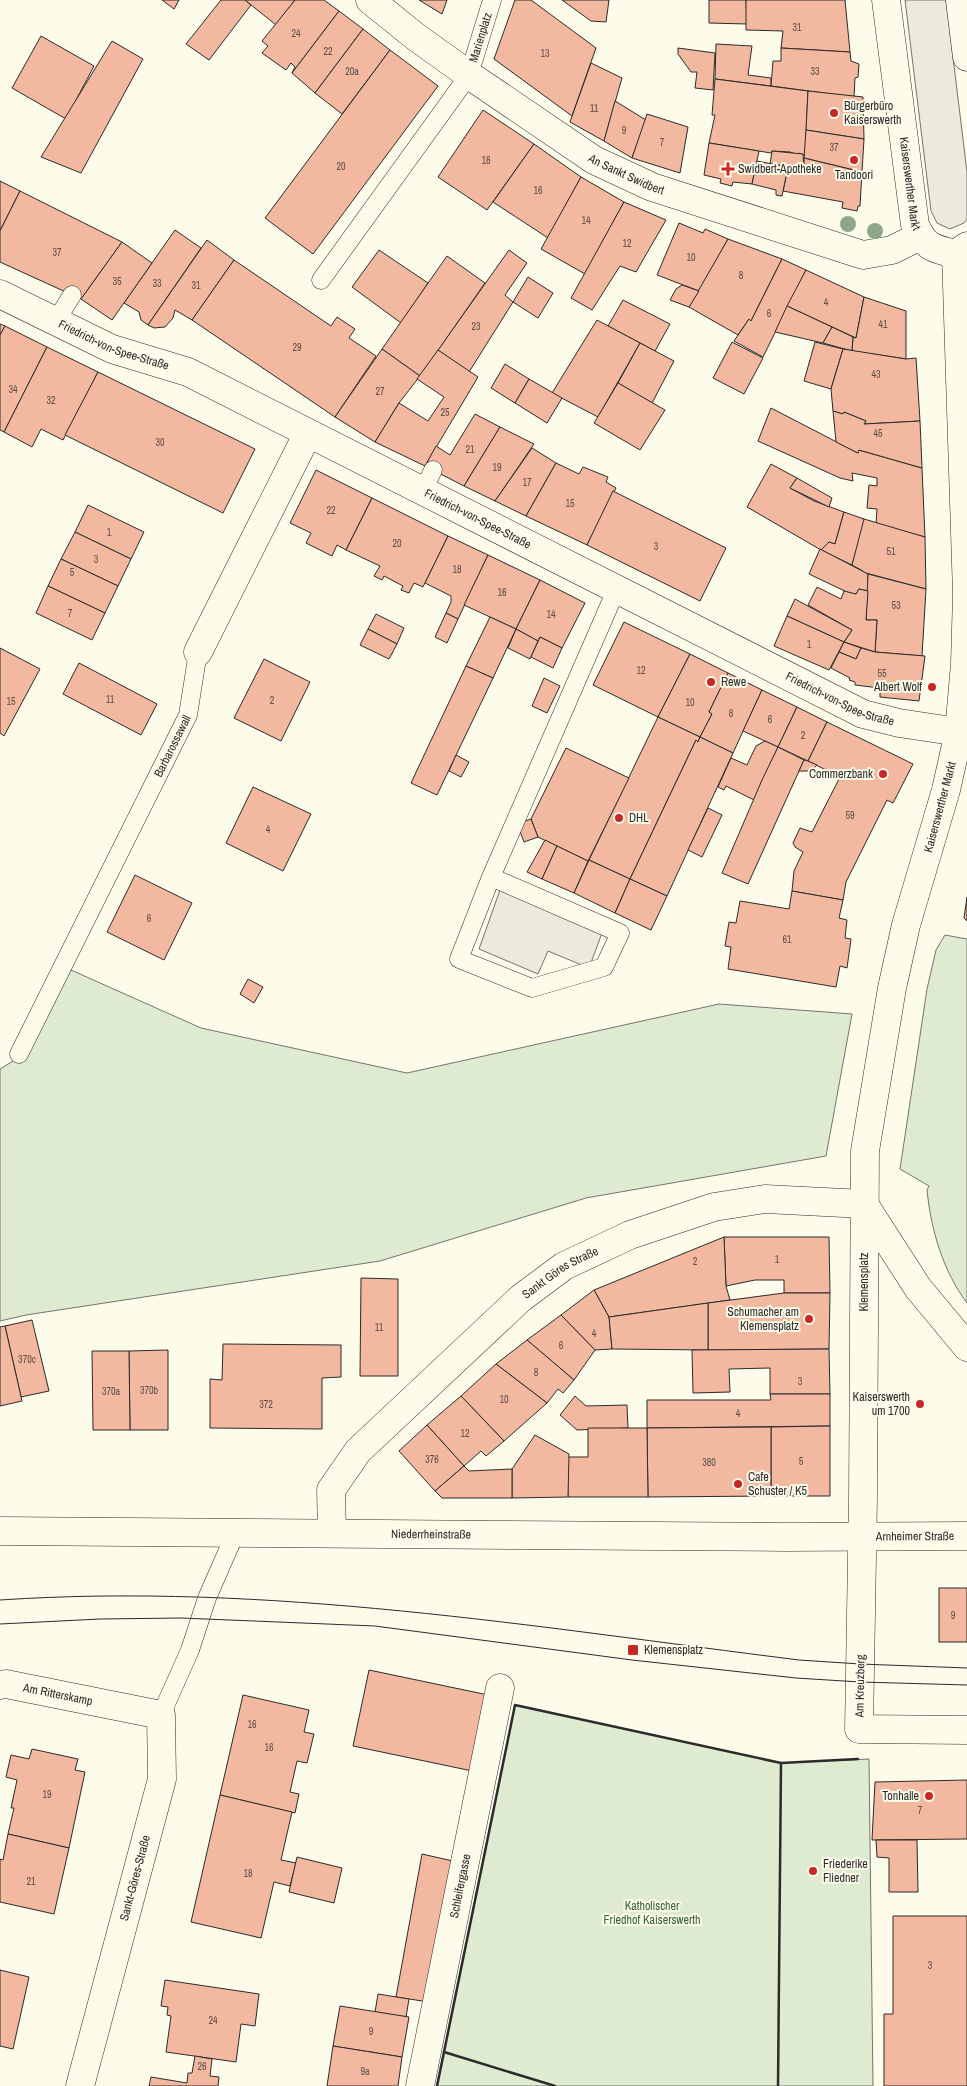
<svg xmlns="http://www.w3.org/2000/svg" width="967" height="2086" font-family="'Archivo Narrow',sans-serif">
  <rect width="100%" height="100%" fill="#fdfbea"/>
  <g fill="#deebd1" stroke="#74746e">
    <path d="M 945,935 L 967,939 L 967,1303 C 943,1271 931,1230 927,1190 L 929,1186 L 900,1169 L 927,989 L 936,950 Z"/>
    <polygon points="71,970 201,1028 407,1073 719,1004 852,1014 826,1156 586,1198 380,1261 26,1315 0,1321 0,1069 23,1055"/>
    <polygon points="515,1705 781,1763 869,1759 873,2086 437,2086"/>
  </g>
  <g fill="#eceadb" stroke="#74746e">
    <polygon points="905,0 946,0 967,172 967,219 964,223 950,229 937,223 931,211"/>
    <polygon points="500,890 602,933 589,968 548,951 538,974 479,949"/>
  </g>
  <g fill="#f2b8a0" stroke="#2b2b2b">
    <polygon points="162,0 179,0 174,9"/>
    <polygon points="221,0 245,0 251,5 209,60 186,44"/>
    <polygon points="245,0 295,0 276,25"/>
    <polygon points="295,0 324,0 339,11 292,73 295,67 291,63 286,70 262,53 268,46 262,41"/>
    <polygon points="419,0 447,0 442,14"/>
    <polygon points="515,0 531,0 596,48 572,116 494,59"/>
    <polygon points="562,0 609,0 606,22 591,21"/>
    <polygon points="709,0 746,0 747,24 709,23"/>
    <polygon points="746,0 845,0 850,52 781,48 783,31 746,30"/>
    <polygon points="339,11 363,29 315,93 292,73"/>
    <polygon points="363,29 390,50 342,114 315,93"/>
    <polygon points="41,36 94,66 66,119 12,88"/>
    <polygon points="112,41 143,59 81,173 41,157"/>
    <polygon points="716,44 752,46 748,75 771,78 771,86 715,79"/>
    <polygon points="678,48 715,53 713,90 695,88 697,72 691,72 678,54"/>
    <polygon points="781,48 850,52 851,61 859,64 858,77 855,78 854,97 771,86 773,61 781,61"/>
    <polygon points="390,50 438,86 313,254 265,218"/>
    <polygon points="591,63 622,78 604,141 570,122"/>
    <polygon points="715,79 808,91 805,156 799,153 799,155 790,152 772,151 771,153 709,143 715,115 712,115"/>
    <polygon points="808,91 863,97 864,139 806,130"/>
    <polygon points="615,101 646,120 632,158 604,141"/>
    <polygon points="483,110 534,144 487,210 438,177"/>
    <polygon points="647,114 688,127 680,173 632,158"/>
    <polygon points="806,130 864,139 862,172 804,158"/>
    <polygon points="709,143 759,151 752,184 733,182 732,186 720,183 721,179 704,175"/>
    <polygon points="534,144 581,177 548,238 493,202"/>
    <polygon points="772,151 803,154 804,168 770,164"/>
    <polygon points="804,158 862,172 860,206 858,206 857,211 842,208 843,202 783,191 788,167 804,168"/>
    <polygon points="757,161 788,167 782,196 776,195 776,190 752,184"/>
    <polygon points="581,177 624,202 585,274 541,249"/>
    <polygon points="0,181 20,191 0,231"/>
    <polygon points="20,191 122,242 81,299 0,262 0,231"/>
    <polygon points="624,202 666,220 636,272 620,266 592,310 571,298"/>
    <polygon points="679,223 703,233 705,229 728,239 699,291 657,275"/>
    <polygon points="175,230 201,248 148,325 141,320 139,312 124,303"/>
    <polygon points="728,239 782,259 751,321 749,319 738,335 689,307"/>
    <polygon points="207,240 234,260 192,320 175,310 173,318 165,327 154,328 148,325"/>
    <polygon points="122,242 152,263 112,320 81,299"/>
    <polygon points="379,250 428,283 401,323 352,287"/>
    <polygon points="509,250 527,263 505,295 513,302 469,372 438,350"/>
    <polygon points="447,256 485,283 420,376 382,349"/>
    <polygon points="782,259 806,270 763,357 734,341 749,319 751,321"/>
    <polygon points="234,260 331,326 337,317 355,329 349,338 376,356 335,417 192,320"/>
    <polygon points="806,270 864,297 856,338 787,306"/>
    <polygon points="528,277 553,293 538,318 513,302"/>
    <polygon points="682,285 699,291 689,307 670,300 676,289"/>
    <polygon points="864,297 906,311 906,359 852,351 853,337 856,338"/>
    <polygon points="623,300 670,324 655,351 608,326"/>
    <polygon points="787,306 832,327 823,343 775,332"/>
    <polygon points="597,320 640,343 598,417 552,393"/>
    <polygon points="0,324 5,326 0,335"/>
    <polygon points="5,326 47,347 4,432 0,430 0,335"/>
    <polygon points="832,327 853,337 852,351 823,343"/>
    <polygon points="732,342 763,358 744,394 713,378"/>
    <polygon points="815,342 843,349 831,389 804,381"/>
    <polygon points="640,343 674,361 652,403 618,383"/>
    <polygon points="47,347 98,372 63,440 41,429 32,447 4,432"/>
    <polygon points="382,349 420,376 399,403 375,442 335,417"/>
    <polygon points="843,349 906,359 916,358 920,421 864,424 866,421 844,412 843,414 833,411 831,389"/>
    <polygon points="438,350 478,377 425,466 375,442 399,403 428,421 444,397 417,379"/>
    <polygon points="505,364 529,379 515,403 491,388"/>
    <polygon points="98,372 255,449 223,513 65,435"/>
    <polygon points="529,379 562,398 547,423 515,403"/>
    <polygon points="618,383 665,410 640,450 594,423"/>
    <polygon points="771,408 858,453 859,450 922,468 925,537 876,524 877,509 867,508 869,485 877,486 877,478 852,473 853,481 840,478 758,441"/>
    <polygon points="833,411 843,414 844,412 866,421 864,424 920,421 922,468 859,450 858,453 836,442"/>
    <polygon points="475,414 500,427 464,486 425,466 436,446 450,455"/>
    <polygon points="500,427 534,444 495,501 464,486"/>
    <polygon points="532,448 556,463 526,516 495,501"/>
    <polygon points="556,463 579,474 583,467 608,477 606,482 616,488 587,545 526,516"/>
    <polygon points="771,464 797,478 790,488 814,501 844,512 835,544 829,542 821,550 747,507"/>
    <polygon points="316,470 372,498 346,550 337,545 332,556 306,543 311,533 290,523"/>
    <polygon points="797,478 832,498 829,507 790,488"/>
    <polygon points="613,491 726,548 700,601 587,545"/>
    <polygon points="372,498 448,536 423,587 414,583 409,593 401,590 403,586 384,576 382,580 374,576 380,566 346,550"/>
    <polygon points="88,505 144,532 131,559 75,532"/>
    <polygon points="844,512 864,519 865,522 852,565 821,550 829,542 835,544"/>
    <polygon points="864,519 925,537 926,589 862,572 863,571 852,565"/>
    <polygon points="75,532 131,559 118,586 61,559"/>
    <polygon points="448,536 488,555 458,619 446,613 451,602 451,596 425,583"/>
    <polygon points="820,549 868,574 868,591 859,589 856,594 851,594 809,574"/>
    <polygon points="488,555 540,580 516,629 464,605"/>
    <polygon points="61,559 118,586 105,613 48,586"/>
    <polygon points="868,574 926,589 922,656 875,652 877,620 866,620"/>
    <polygon points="540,580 585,603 562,648 540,637 538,641 516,629"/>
    <polygon points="48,586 105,613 92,640 36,613"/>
    <polygon points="817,587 841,599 844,591 856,594 859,589 868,591 866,620 877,620 875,652 844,642 852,630 808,605"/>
    <polygon points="795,599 852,630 844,642 787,616"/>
    <polygon points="446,613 458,619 447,643 435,637"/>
    <polygon points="376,614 404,628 397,644 368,629"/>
    <polygon points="787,616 844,642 829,670 774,646"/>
    <polygon points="490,617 516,629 493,678 466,666"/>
    <polygon points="624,622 690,654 658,717 593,685"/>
    <polygon points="368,629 397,644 389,659 360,645"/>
    <polygon points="516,629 538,641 530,659 508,648"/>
    <polygon points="540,637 562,648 553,668 531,657"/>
    <polygon points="844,642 861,648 856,659 839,652"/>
    <polygon points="0,648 40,669 4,736 0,733"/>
    <polygon points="861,648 875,652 925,656 919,701 880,697 880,688 855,685 855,682 849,680 850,678 831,668 839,652 856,659"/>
    <polygon points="690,654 728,673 709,712 712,714 700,737 658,717"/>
    <polygon points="264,659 310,682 281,741 234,718"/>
    <polygon points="79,663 157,704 141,735 63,694"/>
    <polygon points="466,666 493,678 437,795 411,783"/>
    <polygon points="728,673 762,690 733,753 700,737 712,714 709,712"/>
    <polygon points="544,678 560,686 547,713 532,706"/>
    <polygon points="762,690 797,707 778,747 743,731"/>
    <polygon points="797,707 827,722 808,761 778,747"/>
    <polygon points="658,717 700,737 698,742 696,740 630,879 589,860"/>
    <polygon points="827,722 913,764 893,803 887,800 846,882 843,900 792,891 794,871 803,852 795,847 793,843 800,828 812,832 840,777 808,761"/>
    <polygon points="700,737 733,753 667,896 630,879 696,740 698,742"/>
    <polygon points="765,741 778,747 754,800 726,786 724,790 718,787 731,758 747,765 756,746"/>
    <polygon points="778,747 804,760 748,884 722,873 762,780"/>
    <polygon points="566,748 629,778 588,861 538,837 531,819"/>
    <polygon points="456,755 469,762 461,777 449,771"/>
    <polygon points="804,760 808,761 817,765 811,771 799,771"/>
    <polygon points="253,787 311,814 283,871 226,843"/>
    <polygon points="708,808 722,815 702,857 688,850"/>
    <polygon points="531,819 538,837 524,842 517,824"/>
    <polygon points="545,840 557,846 542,879 527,872"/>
    <polygon points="557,846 588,861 574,893 542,879"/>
    <polygon points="589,860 630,879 615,913 574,893"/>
    <polygon points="135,875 192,903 164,960 107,932"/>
    <polygon points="630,879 667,896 651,930 615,913"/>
    <polygon points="792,891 843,900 839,918 847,920 845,938 851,939 847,968 840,966 836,987 728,969 731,947 725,946 729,922 736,923 740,901 789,909"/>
    <polygon points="967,897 967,921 964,918"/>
    <polygon points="248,979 263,987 254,1003 240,994"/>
    <polygon points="724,1237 829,1237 830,1293 784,1293 784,1280 755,1280 726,1286"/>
    <polygon points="724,1237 726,1286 730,1300 609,1317 594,1290"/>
    <polygon points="361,1278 398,1279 398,1376 360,1376"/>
    <polygon points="594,1290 609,1317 612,1349 595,1350 561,1315"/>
    <polygon points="784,1293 830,1293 829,1349 708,1350 708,1303"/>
    <polygon points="708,1303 708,1350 612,1349 609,1317"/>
    <polygon points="561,1315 595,1350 574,1380 527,1340"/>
    <polygon points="32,1320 49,1391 21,1397 5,1326"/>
    <polygon points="5,1326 22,1401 0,1406 0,1327"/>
    <polygon points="527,1340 574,1380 563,1393 558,1389 547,1403 496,1364"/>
    <polygon points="223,1344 341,1345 341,1377 322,1378 322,1429 210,1428 210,1379 222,1380"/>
    <polygon points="829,1349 830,1394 770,1394 770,1368 729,1369 730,1392 693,1393 692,1350"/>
    <polygon points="168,1350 168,1430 130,1430 129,1351"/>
    <polygon points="92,1351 129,1351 130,1430 93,1430"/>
    <polygon points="496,1364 547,1403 504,1441 461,1396"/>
    <polygon points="770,1394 830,1394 830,1426 647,1428 647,1400 771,1400"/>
    <polygon points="461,1396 504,1441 486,1456 481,1451 464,1466 427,1425"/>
    <polygon points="575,1396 586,1406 627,1405 628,1428 577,1430 560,1415"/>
    <polygon points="427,1425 464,1466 435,1491 399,1451"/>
    <polygon points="830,1426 830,1496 771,1496 771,1427"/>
    <polygon points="771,1427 771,1496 648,1497 647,1428"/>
    <polygon points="588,1428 647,1428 648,1497 568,1497 567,1457 588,1457"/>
    <polygon points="535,1435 569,1454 568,1497 512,1498 512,1469"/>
    <polygon points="464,1466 469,1471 512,1469 512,1498 442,1498 435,1491"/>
    <rect x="939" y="1588" width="28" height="54"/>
    <polygon points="369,1670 493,1696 477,1772 353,1746"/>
    <polygon points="243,1695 309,1710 304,1732 314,1734 307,1763 297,1761 290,1792 299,1794 295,1813 220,1795"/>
    <polygon points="32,1749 78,1759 75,1770 85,1772 69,1848 8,1834 14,1808 11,1808 17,1780 6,1777 11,1755 29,1759"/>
    <polygon points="967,1780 967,1839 872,1840 875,1782"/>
    <polygon points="220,1795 292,1812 281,1860 296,1863 290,1886 274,1882 261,1938 191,1922"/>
    <polygon points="8,1834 69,1848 54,1914 0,1902 0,1859 3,1860"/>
    <polygon points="876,1840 917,1840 918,1892 889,1892 889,1858 877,1857"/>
    <polygon points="422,1854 453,1861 429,2002 396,1997"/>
    <polygon points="297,1857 342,1868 334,1903 289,1892"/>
    <polygon points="893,1916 967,1916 967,2086 884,2086 884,2014 893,2014"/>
    <polygon points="0,1970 29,1977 13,2049 0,2046"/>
    <polygon points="165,1980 259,1994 255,2026 241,2024 236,2062 166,2052 171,2016 167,2015 168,2007 161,2006"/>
    <polygon points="378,1994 409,1999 406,2017 375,2012"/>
    <polygon points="340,2006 409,2017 402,2057 333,2046"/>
    <polygon points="333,2046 402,2057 398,2086 327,2086"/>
    <polygon points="195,2056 212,2059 210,2076 219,2077 218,2086 149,2086 151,2077 187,2083 188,2073 192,2073"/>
  </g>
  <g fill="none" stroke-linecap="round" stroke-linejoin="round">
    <defs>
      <g id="lane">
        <path id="s1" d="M 321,280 L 469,75 L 492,0"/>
        <polyline points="56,321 72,295"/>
        <polyline points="423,491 433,470"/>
        <polyline points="491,877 620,933 604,967 532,988 459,959 491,877 617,588"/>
        <path id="s2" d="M 19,1054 L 188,715 L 198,652"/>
        <polyline points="161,1715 190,1650 207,1598 235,1534"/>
      </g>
      <g id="street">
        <path id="s3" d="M 370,0 L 416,37 L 469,75 L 594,160 L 652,187 L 863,255 L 892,250 L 920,236"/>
        <path id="s4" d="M 886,0 L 915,225 C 925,247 933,249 956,254 L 967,246"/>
        <polyline points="960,0 967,57"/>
        <polyline points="956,254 967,594 965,664 959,732 946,790 906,925 892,988 865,1151 863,1498 859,1729 967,1730"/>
        <path id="s5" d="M 0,294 L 112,349 L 188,372 L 863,714 L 899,723 L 959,732"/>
        <polyline points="198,652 308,433"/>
        <polyline points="864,1204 918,1288 967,1347"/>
        <path id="s6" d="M 332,1533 L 331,1490 L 358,1451 L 521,1298 L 564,1266 L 630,1235 L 714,1207 L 765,1199 L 864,1204"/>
        <path id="s7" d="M 0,1685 L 6,1684 L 161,1715 L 162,1779 L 80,2086"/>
        <path id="s8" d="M 420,2086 L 500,1688"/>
      </g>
      <g id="secondary">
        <path id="s9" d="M 0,1531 L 786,1537 L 967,1536"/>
      </g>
    </defs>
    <use href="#lane" stroke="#2b2b2b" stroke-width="19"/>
    <use href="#street" stroke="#2b2b2b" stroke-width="29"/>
    <use href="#secondary" stroke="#2b2b2b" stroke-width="29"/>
    <use href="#lane" stroke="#fdfbea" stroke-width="18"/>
    <use href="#street" stroke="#fdfbea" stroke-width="28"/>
    <use href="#secondary" stroke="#fdfbea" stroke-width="28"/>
    <g stroke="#2b2b2b" stroke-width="1">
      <path d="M 0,1600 C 268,1582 534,1627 799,1660 L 860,1664 L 967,1668"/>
      <polyline points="0,1624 100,1619 181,1618 375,1626 632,1660 796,1678 860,1682 967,1685"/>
    </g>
    <g stroke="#2b2b2b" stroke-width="2.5">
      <polyline points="437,2086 444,2052"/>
      <polyline points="555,2086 444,2052 515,1705 781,1763 858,1759"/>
      <polyline points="778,2086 781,1763"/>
    </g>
  </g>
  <g fill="#8ea78a">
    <circle cx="848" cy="224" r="8"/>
    <circle cx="875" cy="231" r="8"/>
  </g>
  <g fill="#c62828" stroke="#fdfbea" stroke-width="2">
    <circle cx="834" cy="113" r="5"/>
    <circle cx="854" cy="160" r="5"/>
    <path d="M725.5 161.5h5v5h5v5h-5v5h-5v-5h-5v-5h5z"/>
    <circle cx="711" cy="682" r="5"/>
    <circle cx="932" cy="687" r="5"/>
    <circle cx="883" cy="774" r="5"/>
    <circle cx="619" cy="818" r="5"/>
    <circle cx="809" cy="1319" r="5"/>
    <circle cx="920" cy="1404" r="5"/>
    <circle cx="738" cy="1484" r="5"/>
    <rect x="627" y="1644" width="12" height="12" rx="2.5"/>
    <circle cx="929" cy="1796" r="5"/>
    <circle cx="813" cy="1871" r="5"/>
  </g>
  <g text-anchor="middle" stroke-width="4" stroke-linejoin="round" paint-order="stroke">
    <g font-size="10" fill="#5d4e48">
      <text x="797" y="31">31</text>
      <text x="296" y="37">24</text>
      <text x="328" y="55">22</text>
      <text x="545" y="57">13</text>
      <text x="352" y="75">20a</text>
      <text x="815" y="75">33</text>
      <text x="594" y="112">11</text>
      <text x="624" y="134">9</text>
      <text x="662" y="146">7</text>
      <text x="834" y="151">37</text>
      <text x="486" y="164">18</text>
      <text x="341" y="170">20</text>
      <text x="538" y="194">16</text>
      <text x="586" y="224">14</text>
      <text x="627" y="247">12</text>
      <text x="57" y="256">37</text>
      <text x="691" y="261">10</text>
      <text x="741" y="279">8</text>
      <text x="117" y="285">35</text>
      <text x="157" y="287">33</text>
      <text x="196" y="289">31</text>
      <text x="826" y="306">4</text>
      <text x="769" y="317">6</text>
      <text x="883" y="328">41</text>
      <text x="476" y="330">23</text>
      <text x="297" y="351">29</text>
      <text x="876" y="378">43</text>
      <text x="13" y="393">34</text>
      <text x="380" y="395">27</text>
      <text x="51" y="404">32</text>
      <text x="445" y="416">25</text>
      <text x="878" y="437">45</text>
      <text x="160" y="446">30</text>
      <text x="470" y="453">21</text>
      <text x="497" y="471">19</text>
      <text x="527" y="486">17</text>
      <text x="570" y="507">15</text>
      <text x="331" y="514">22</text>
      <text x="109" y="536">1</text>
      <text x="397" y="547">20</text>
      <text x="656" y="550">3</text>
      <text x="891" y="555">51</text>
      <text x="96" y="563">3</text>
      <text x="457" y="573">18</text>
      <text x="72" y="576">5</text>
      <text x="502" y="596">16</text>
      <text x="896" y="609">53</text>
      <text x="70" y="617">7</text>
      <text x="551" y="618">14</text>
      <text x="809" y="648">1</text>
      <text x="641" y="674">12</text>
      <text x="882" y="677">55</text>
      <text x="110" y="703">11</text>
      <text x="272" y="704">2</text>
      <text x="11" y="705">15</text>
      <text x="690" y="706">10</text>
      <text x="731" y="717">8</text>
      <text x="770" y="723">6</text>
      <text x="803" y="739">2</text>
      <text x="850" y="819">59</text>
      <text x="268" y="833">4</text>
      <text x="149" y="922">6</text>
      <text x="787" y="943">61</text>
      <text x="777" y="1263">1</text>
      <text x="695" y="1265">2</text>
      <text x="379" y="1331">11</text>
      <text x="594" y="1337">4</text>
      <text x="561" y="1349">6</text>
      <text x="27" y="1363">370c</text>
      <text x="536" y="1376">8</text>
      <text x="800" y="1385">3</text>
      <text x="149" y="1394">370b</text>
      <text x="111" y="1395">370a</text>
      <text x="504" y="1403">10</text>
      <text x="266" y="1408">372</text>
      <text x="738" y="1417">4</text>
      <text x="465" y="1437">12</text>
      <text x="432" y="1463">376</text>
      <text x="801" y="1465">5</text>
      <text x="709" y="1466">380</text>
      <text x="953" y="1619">9</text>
      <text x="252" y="1728">16</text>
      <text x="269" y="1751">16</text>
      <text x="47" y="1798">19</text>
      <text x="920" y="1814">7</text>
      <text x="248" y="1877">18</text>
      <text x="31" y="1885">21</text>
      <text x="930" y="1969">3</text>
      <text x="213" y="2024">24</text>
      <text x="371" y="2035">9</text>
      <text x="202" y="2070">26</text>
      <text x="365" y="2075">9a</text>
    </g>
    <g font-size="12" fill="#2b2b2b" stroke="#fdfbea">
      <text dy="4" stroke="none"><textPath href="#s1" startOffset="292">Marienplatz</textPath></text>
      <text dy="4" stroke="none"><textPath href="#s3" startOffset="311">An Sankt Swidbert</textPath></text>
      <text dy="4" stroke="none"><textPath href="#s4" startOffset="185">Kaiserswerther Markt</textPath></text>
      <text dy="4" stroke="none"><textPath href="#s5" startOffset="125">Friedrich-von-Spee-Straße</textPath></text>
      <text dy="4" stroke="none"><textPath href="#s5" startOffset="529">Friedrich-von-Spee-Straße</textPath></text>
      <text dy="4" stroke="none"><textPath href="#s5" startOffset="934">Friedrich-von-Spee-Straße</textPath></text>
      <text dy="4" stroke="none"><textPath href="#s2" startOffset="344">Barbarossawall</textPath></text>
      <text transform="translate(940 807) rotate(-75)" y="4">Kaiserswerther Markt</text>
      <text dy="4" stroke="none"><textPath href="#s6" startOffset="361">Sankt Göres Straße</textPath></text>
      <text transform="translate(864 1282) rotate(-90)" y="4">Klemensplatz</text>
      <text dy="4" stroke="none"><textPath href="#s9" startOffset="431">Niederrheinstraße</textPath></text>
      <text dy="4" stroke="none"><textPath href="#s9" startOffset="915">Arnheimer Straße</textPath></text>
      <text transform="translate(860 1686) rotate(-89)" y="4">Am Kreuzberg</text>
      <text dy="4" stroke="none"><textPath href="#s7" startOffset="59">Am Ritterskamp</textPath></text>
      <text transform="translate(135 1878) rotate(-75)" y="4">Sankt-Göres-Straße</text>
      <text dy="4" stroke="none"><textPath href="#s8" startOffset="204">Schleifergasse</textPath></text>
    </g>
    <g font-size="12" fill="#2b2b2b" stroke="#fdfbea" text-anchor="start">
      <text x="844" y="110">Bürgerbüro<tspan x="844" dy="14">Kaiserswerth</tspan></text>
      <text x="738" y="173">Swidbert-Apotheke</text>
      <text x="854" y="179" text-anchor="middle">Tandoori</text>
      <text x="721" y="686">Rewe</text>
      <text x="922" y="691" text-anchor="end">Albert Wolf</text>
      <text x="873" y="778" text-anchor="end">Commerzbank</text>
      <text x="629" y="822">DHL</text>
      <text x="799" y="1316" text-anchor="end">Schumacher am<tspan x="799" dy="14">Klemensplatz</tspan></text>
      <text x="910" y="1401" text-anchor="end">Kaiserswerth<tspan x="910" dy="14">um 1700</tspan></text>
      <text x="748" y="1481">Cafe<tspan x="748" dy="14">Schuster / K5</tspan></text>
      <text x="644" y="1654">Klemensplatz</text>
      <text x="919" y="1800" text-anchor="end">Tonhalle</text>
      <text x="823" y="1868">Friederike<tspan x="823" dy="14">Fliedner</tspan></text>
    </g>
    <g font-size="12" fill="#34623c" stroke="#fdfbea">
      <text x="652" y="1910">Katholischer<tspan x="652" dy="14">Friedhof Kaiserswerth</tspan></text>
    </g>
  </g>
</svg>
